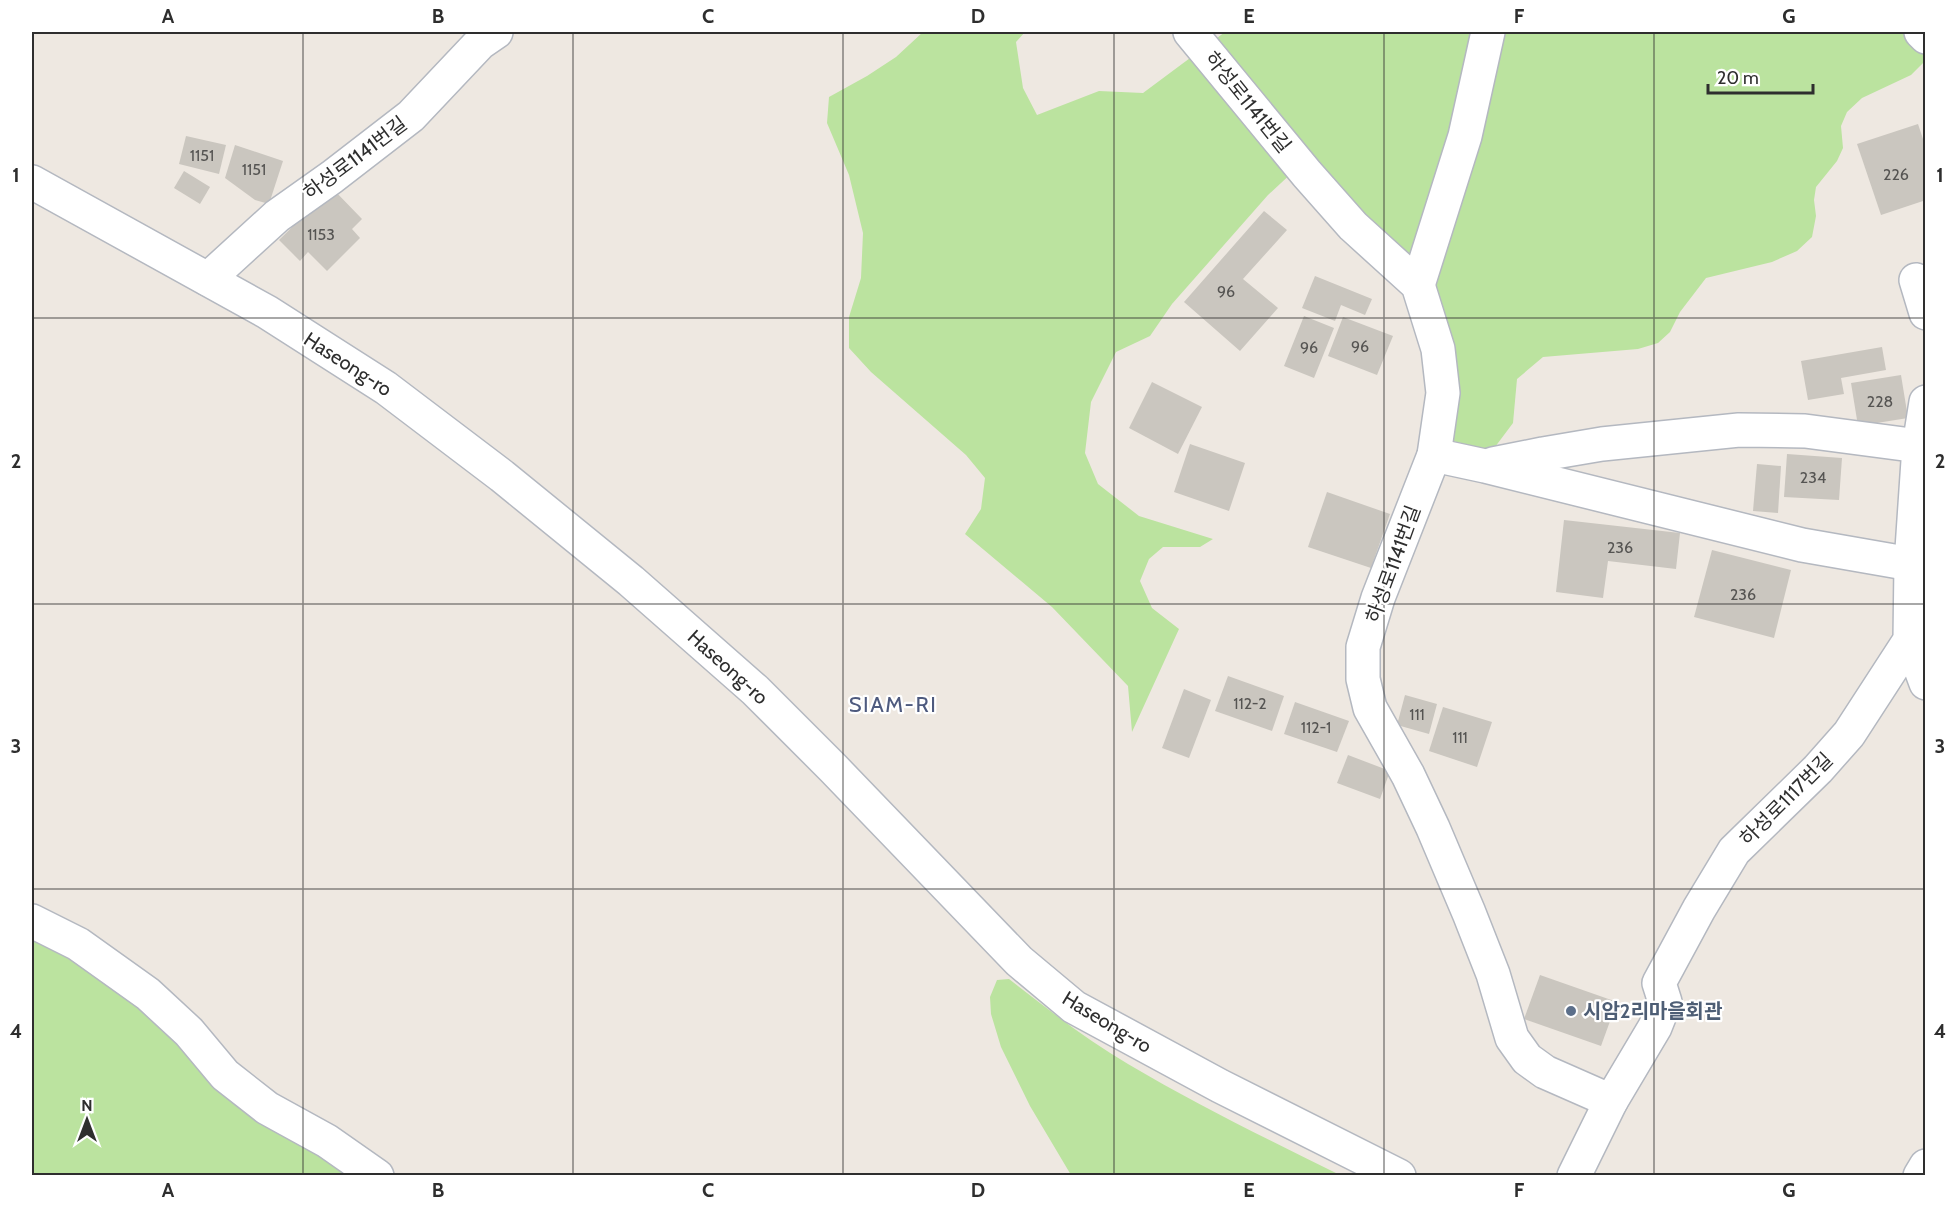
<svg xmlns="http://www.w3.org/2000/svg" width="1957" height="1207" font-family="Cabin,'Noto Sans KR',sans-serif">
  <rect width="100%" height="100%" fill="#eee8e1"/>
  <g fill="#bbe39f">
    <polygon points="923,32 1025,32 1016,42 1023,88 1037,115 1099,91 1143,93 1225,32 1925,32 1925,61 1911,75 1862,98 1847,112 1841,126 1843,148 1837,161 1816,187 1814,200 1816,216 1812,237 1797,251 1772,262 1706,278 1680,312 1670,332 1658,343 1638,349 1543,357 1517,379 1513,423 1492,451 1449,440 1460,396 1457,362 1433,288 1310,156 1268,195 1172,304 1150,336 1116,352 1091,402 1085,453 1098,484 1139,516 1213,539 1200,547 1163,547 1149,559 1140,581 1152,608 1179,629 1132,732 1128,686 1052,607 965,534 981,509 985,478 966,455 871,372 849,348 849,317 861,278 863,233 849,175 827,123 829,97 867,76 896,57"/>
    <polygon points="32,928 80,952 348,1169 339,1176 32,1175"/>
    <path d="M 1009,979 C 1047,1009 1086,1039 1128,1064 C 1197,1105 1269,1140 1340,1175 L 1071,1175 L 1030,1106 L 1001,1047 L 991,1014 L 990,997 L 997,980 Z"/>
  </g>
  <g fill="#cac6bf">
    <polygon points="1918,124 1926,148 1926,200 1881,215 1857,144"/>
    <polygon points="186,136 226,145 219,174 179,164"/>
    <polygon points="235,145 283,161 269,204 255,200 225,178"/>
    <polygon points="184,171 210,187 200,204 174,188"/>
    <polygon points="332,188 362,219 352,229 360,238 327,271 308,252 300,261 279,240"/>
    <polygon points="1264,211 1287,230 1243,279 1278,308 1240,351 1184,302"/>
    <polygon points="1315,276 1372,299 1365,315 1341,305 1335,321 1302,308"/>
    <polygon points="1304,316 1334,328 1314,378 1284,366"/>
    <polygon points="1343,317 1393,336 1377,375 1328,356"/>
    <polygon points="1882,347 1886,370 1841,378 1844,394 1808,400 1801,361"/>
    <polygon points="1901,375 1908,418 1858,426 1851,383"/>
    <polygon points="1152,382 1202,407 1178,454 1129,428"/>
    <polygon points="1190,444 1245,463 1229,511 1174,492"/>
    <polygon points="1787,454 1842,458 1839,500 1784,497"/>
    <polygon points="1757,464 1781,466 1778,513 1753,511"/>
    <polygon points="1327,492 1390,514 1371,568 1308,547"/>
    <polygon points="1564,520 1680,533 1676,569 1608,561 1603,598 1556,592"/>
    <polygon points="1712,550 1791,570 1774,638 1694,617"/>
    <polygon points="1228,676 1284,696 1272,731 1215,711"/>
    <polygon points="1184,689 1211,700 1189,758 1162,748"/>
    <polygon points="1405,695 1437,704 1429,734 1397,725"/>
    <polygon points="1295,702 1349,721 1337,752 1284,734"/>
    <polygon points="1443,707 1492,722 1477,767 1429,751"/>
    <polygon points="1348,755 1390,771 1380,799 1337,783"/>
    <polygon points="1540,975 1617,1002 1601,1046 1524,1019"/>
  </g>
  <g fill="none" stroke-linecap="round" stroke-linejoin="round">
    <defs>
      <g id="minor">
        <polyline points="1190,32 1307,174 1353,226 1418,285 1438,349 1443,393 1434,455 1378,598 1363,647 1363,679 1370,708 1408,775 1433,828 1469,913 1493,974 1512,1038 1527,1059 1545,1072 1611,1101"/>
        <polyline points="1921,32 1926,37"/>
        <polyline points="32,182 267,312 386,388 502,476 631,581 755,690 833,768 1019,961 1074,1007 1220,1086 1399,1176"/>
        <polyline points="208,279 277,216 332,177 411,116 480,43 496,32"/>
        <polyline points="1916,280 1926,313"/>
        <polyline points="1418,285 1465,136 1488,32"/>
        <polyline points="1434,455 1485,466 1802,545 1911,564"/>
        <polyline points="1493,464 1543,454 1602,444 1739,430 1805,431 1919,446"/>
        <polyline points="1910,640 1926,683"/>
        <polyline points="32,921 78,944 148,994 189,1032 225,1075 267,1108 327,1141 377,1176"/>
        <polyline points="1574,1176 1611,1101 1655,1027 1665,1002 1659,983 1699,909 1734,851 1818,769 1849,734 1910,640 1911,564 1919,446 1926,402"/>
        <polyline points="1920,1176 1926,1166"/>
      </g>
    </defs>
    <use href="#minor" stroke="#b4b8c0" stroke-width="36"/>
    <use href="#minor" stroke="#fff" stroke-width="33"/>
  </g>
  <path fill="none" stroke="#2e2e2e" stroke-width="1.5" stroke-opacity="0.55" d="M 303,32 L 303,1176M 573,32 L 573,1176M 843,32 L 843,1176M 1114,32 L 1114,1176M 1384,32 L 1384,1176M 1654,32 L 1654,1176M 32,318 L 1926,318M 32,604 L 1926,604M 32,889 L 1926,889"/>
  <circle fill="#5c6f8a" stroke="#fff" stroke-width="2" cx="1571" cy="1011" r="6"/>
  <g text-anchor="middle" stroke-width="4.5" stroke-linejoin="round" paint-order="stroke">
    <g font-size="16" fill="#555452">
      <text x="202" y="161">1151</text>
      <text x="254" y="175">1151</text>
      <text x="1896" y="180">226</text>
      <text x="321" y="240">1153</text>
      <text x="1226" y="297">96</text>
      <text x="1360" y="352">96</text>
      <text x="1309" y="353">96</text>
      <text x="1880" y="407">228</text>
      <text x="1813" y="483">234</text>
      <text x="1620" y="553">236</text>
      <text x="1743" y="600">236</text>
      <text x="1250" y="709">112-2</text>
      <text x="1417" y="720">111</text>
      <text x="1316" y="733">112-1</text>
      <text x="1460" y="743">111</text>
    </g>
    <g font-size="20" fill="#2e2e2e" stroke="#fff">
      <text transform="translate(1248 102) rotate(51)" y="7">하성로1141번길</text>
      <text transform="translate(355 158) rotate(-37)" y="7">하성로1141번길</text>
      <text transform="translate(348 364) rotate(33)" y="7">Haseong-ro</text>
      <text transform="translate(1393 564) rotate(-70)" y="7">하성로1141번길</text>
      <text transform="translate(728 667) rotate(42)" y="7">Haseong-ro</text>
      <text transform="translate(1786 799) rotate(-45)" y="7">하성로1117번길</text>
      <text transform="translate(1107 1022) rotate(31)" y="7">Haseong-ro</text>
    </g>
    <g font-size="20" font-weight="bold" fill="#4e5e75" stroke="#fff" text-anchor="start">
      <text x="1583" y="1018">시암2리마을회관</text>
    </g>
    <g font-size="22" letter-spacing="1.5" fill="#4e5a7e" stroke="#fff">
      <text x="893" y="712">SIAM-RI</text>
    </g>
  </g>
  <rect width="1957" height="1207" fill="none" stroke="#ffffff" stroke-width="66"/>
  <g transform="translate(87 1120)" stroke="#ffffff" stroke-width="4.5" paint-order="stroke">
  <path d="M0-4.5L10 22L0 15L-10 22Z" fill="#2e2e2e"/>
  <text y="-9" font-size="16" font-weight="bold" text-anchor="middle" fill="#2e2e2e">N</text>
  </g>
  <path d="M1708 84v9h105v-9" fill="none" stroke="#2e2e2e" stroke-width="3"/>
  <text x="1717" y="84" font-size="18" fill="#2e2e2e" stroke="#ffffff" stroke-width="4.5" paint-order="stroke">20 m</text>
  <rect x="33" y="33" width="1891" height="1141" fill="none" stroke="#2e2e2e" stroke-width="2"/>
  <g font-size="20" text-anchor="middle" font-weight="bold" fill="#2e2e2e">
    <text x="168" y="23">A</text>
    <text x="438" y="23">B</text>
    <text x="708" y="23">C</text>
    <text x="978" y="23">D</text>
    <text x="1249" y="23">E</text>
    <text x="1519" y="23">F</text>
    <text x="1789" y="23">G</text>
    <text x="16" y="182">1</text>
    <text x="1940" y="182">1</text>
    <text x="16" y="468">2</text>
    <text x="1940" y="468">2</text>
    <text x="16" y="753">3</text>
    <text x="1940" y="753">3</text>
    <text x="16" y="1038">4</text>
    <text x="1940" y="1038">4</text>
    <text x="168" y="1197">A</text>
    <text x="438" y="1197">B</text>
    <text x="708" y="1197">C</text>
    <text x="978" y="1197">D</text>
    <text x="1249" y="1197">E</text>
    <text x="1519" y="1197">F</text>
    <text x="1789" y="1197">G</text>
  </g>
</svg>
